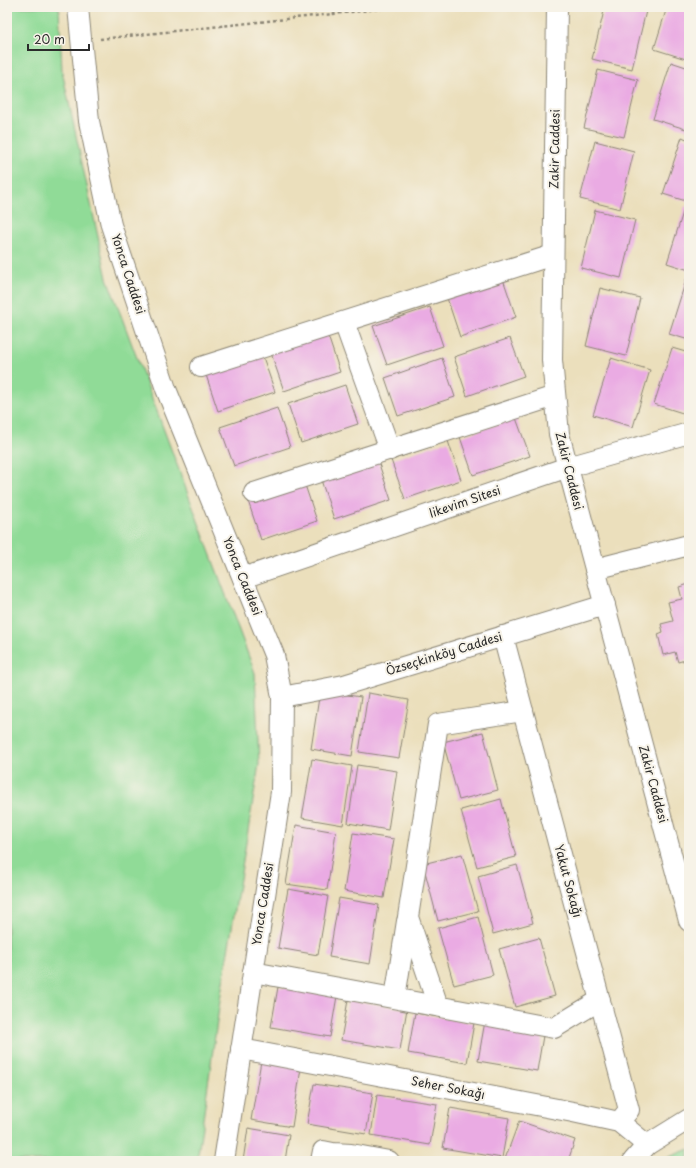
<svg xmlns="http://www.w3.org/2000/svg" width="696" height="1168" font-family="'Playpen Sans',sans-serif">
  <rect width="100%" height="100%" fill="#f7f3e8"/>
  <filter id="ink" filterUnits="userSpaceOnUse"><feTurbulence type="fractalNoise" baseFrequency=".025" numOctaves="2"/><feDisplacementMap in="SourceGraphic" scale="8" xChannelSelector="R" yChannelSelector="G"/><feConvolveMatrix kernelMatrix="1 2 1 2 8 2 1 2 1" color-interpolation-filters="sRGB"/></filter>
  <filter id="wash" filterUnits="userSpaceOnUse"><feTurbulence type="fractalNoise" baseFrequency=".012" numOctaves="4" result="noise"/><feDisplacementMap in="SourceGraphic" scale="16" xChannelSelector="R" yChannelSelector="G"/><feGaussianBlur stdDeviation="0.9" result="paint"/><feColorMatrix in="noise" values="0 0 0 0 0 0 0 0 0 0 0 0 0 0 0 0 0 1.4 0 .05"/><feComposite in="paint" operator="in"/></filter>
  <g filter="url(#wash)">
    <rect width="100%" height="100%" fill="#ebdfbc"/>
    <g fill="#90db97" stroke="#5e8361">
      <polygon points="7,7 59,7 62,71 107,278 255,673 259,764 221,994 197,1161 7,1161"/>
      <polygon points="689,1149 689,1161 659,1161"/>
    </g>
    <g id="blocks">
      <g fill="#eaabe3">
        <polygon points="605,7 631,7 646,11 632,69 592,59"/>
        <polygon points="667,7 689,7 689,60 654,49"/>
        <polygon points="671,62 689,68 689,130 653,119"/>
        <polygon points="598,70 638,80 624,137 584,128"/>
        <polygon points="682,137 689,140 689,202 663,194"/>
        <polygon points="595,141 634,151 620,209 580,199"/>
        <polygon points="685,206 689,208 689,270 667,263"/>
        <polygon points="595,210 635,220 621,278 581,268"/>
        <polygon points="687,277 689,277 689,340 669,334"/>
        <polygon points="503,279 516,317 460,337 447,298"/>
        <polygon points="600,288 640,298 626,356 586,346"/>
        <polygon points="430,307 443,346 387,365 373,326"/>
        <polygon points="327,333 340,372 284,391 271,353"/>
        <polygon points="510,338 524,376 467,396 454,357"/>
        <polygon points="672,348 689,353 689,415 654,404"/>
        <polygon points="262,354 275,392 218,411 205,372"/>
        <polygon points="442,358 455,397 398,416 385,378"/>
        <polygon points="611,358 650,370 633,427 593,415"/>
        <polygon points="345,385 358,424 301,443 288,404"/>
        <polygon points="277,408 290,447 234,466 220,427"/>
        <polygon points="516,418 530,456 473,475 460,437"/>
        <polygon points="448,441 461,480 405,499 391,460"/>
        <polygon points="378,461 391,500 334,519 321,480"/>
        <polygon points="304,482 317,521 261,540 248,501"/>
        <polygon points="689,584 689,659 678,662 675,652 663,655 658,634 663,632 661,624 673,621 668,602 682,599 679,587"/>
        <polygon points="320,691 361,697 352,756 311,749"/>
        <polygon points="368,693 409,700 399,758 359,752"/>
        <polygon points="483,732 498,790 459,800 443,742"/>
        <polygon points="312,759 352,766 343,825 302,818"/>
        <polygon points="357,765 397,771 388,830 348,823"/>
        <polygon points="501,799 516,857 477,867 461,810"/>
        <polygon points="296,825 336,832 327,890 286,884"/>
        <polygon points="353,833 394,839 384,898 344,891"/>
        <polygon points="462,854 478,911 438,921 423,864"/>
        <polygon points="517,865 533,923 493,934 478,876"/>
        <polygon points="288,889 328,896 318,955 278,948"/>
        <polygon points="339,898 379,905 370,964 329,957"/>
        <polygon points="478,917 493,975 454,985 438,928"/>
        <polygon points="539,938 555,996 515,1007 499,949"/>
        <polygon points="278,987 337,996 330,1037 271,1027"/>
        <polygon points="348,1000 407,1009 400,1050 341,1040"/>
        <polygon points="415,1013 474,1023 467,1063 408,1053"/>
        <polygon points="485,1021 544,1030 537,1071 478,1061"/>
        <polygon points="261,1061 301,1068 292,1127 251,1120"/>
        <polygon points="314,1084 373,1093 366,1134 307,1124"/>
        <polygon points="377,1095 437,1104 430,1145 371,1135"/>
        <polygon points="450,1108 509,1118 502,1158 443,1148"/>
        <polygon points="519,1121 575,1140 568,1161 510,1161 505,1159"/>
        <polygon points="248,1128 289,1135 285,1161 243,1161"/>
      </g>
    </g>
  </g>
  <g filter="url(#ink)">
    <use href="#blocks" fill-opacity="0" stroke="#8b8574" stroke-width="1"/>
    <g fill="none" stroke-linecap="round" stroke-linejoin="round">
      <defs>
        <g id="minor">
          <polyline points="78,7 89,121 111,225 166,389 274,655 282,697 281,792 224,1161"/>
          <polyline points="557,7 552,360 559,434 689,921"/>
          <polyline points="344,322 390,450"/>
          <polyline points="201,367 553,255"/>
          <polyline points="254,493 555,396"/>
          <polyline points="595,569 689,545"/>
          <polyline points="243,578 568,467 689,433"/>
          <polyline points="503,636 629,1110 619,1122"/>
          <polyline points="282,697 344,685 605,605"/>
          <polyline points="253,972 554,1028 600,1000"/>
          <polyline points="395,998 407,921"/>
          <polyline points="438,1006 408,917 438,724 523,711"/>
          <polyline points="241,1049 573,1112 619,1122 647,1145"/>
          <polyline points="321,1161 323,1151 333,1153 351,1154 389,1161"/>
          <polyline points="633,1161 647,1145 689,1119"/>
        </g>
      </defs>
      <use href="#minor" stroke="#8b8574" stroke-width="22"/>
      <polyline stroke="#8b8574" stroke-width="2.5" stroke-dasharray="3 3" stroke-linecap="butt" points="100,39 398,7"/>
      <use href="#minor" stroke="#fff" stroke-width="20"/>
    </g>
  </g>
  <g text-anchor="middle" stroke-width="4" stroke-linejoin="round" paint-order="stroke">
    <g font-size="12" fill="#2b2b2b" stroke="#f7f3e8">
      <text transform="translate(555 149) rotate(-89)" y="4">Zakir Caddesi</text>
      <text transform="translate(128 274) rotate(72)" y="4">Yonca Caddesi</text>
      <text transform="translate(569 471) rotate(76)" y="4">Zakir Caddesi</text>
      <text transform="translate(465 502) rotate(-19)" y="4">likevim Sitesi</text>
      <text transform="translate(242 576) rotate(68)" y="4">Yonca Caddesi</text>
      <text transform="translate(444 654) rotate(-17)" y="4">Özseçkinköy Caddesi</text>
      <text transform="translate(653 784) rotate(75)" y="4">Zakir Caddesi</text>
      <text transform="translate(568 881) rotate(75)" y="4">Yakut Sokağı</text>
      <text transform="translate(263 904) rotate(-81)" y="4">Yonca Caddesi</text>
      <text transform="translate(448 1088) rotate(11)" y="4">Seher Sokağı</text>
    </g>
  </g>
  <rect width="696" height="1168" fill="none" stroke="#f7f3e8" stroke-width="24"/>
  <path d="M28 44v6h61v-6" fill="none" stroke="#2b2b2b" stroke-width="2"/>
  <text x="34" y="44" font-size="12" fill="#2b2b2b" stroke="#f7f3e8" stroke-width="3" paint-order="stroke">20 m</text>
</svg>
